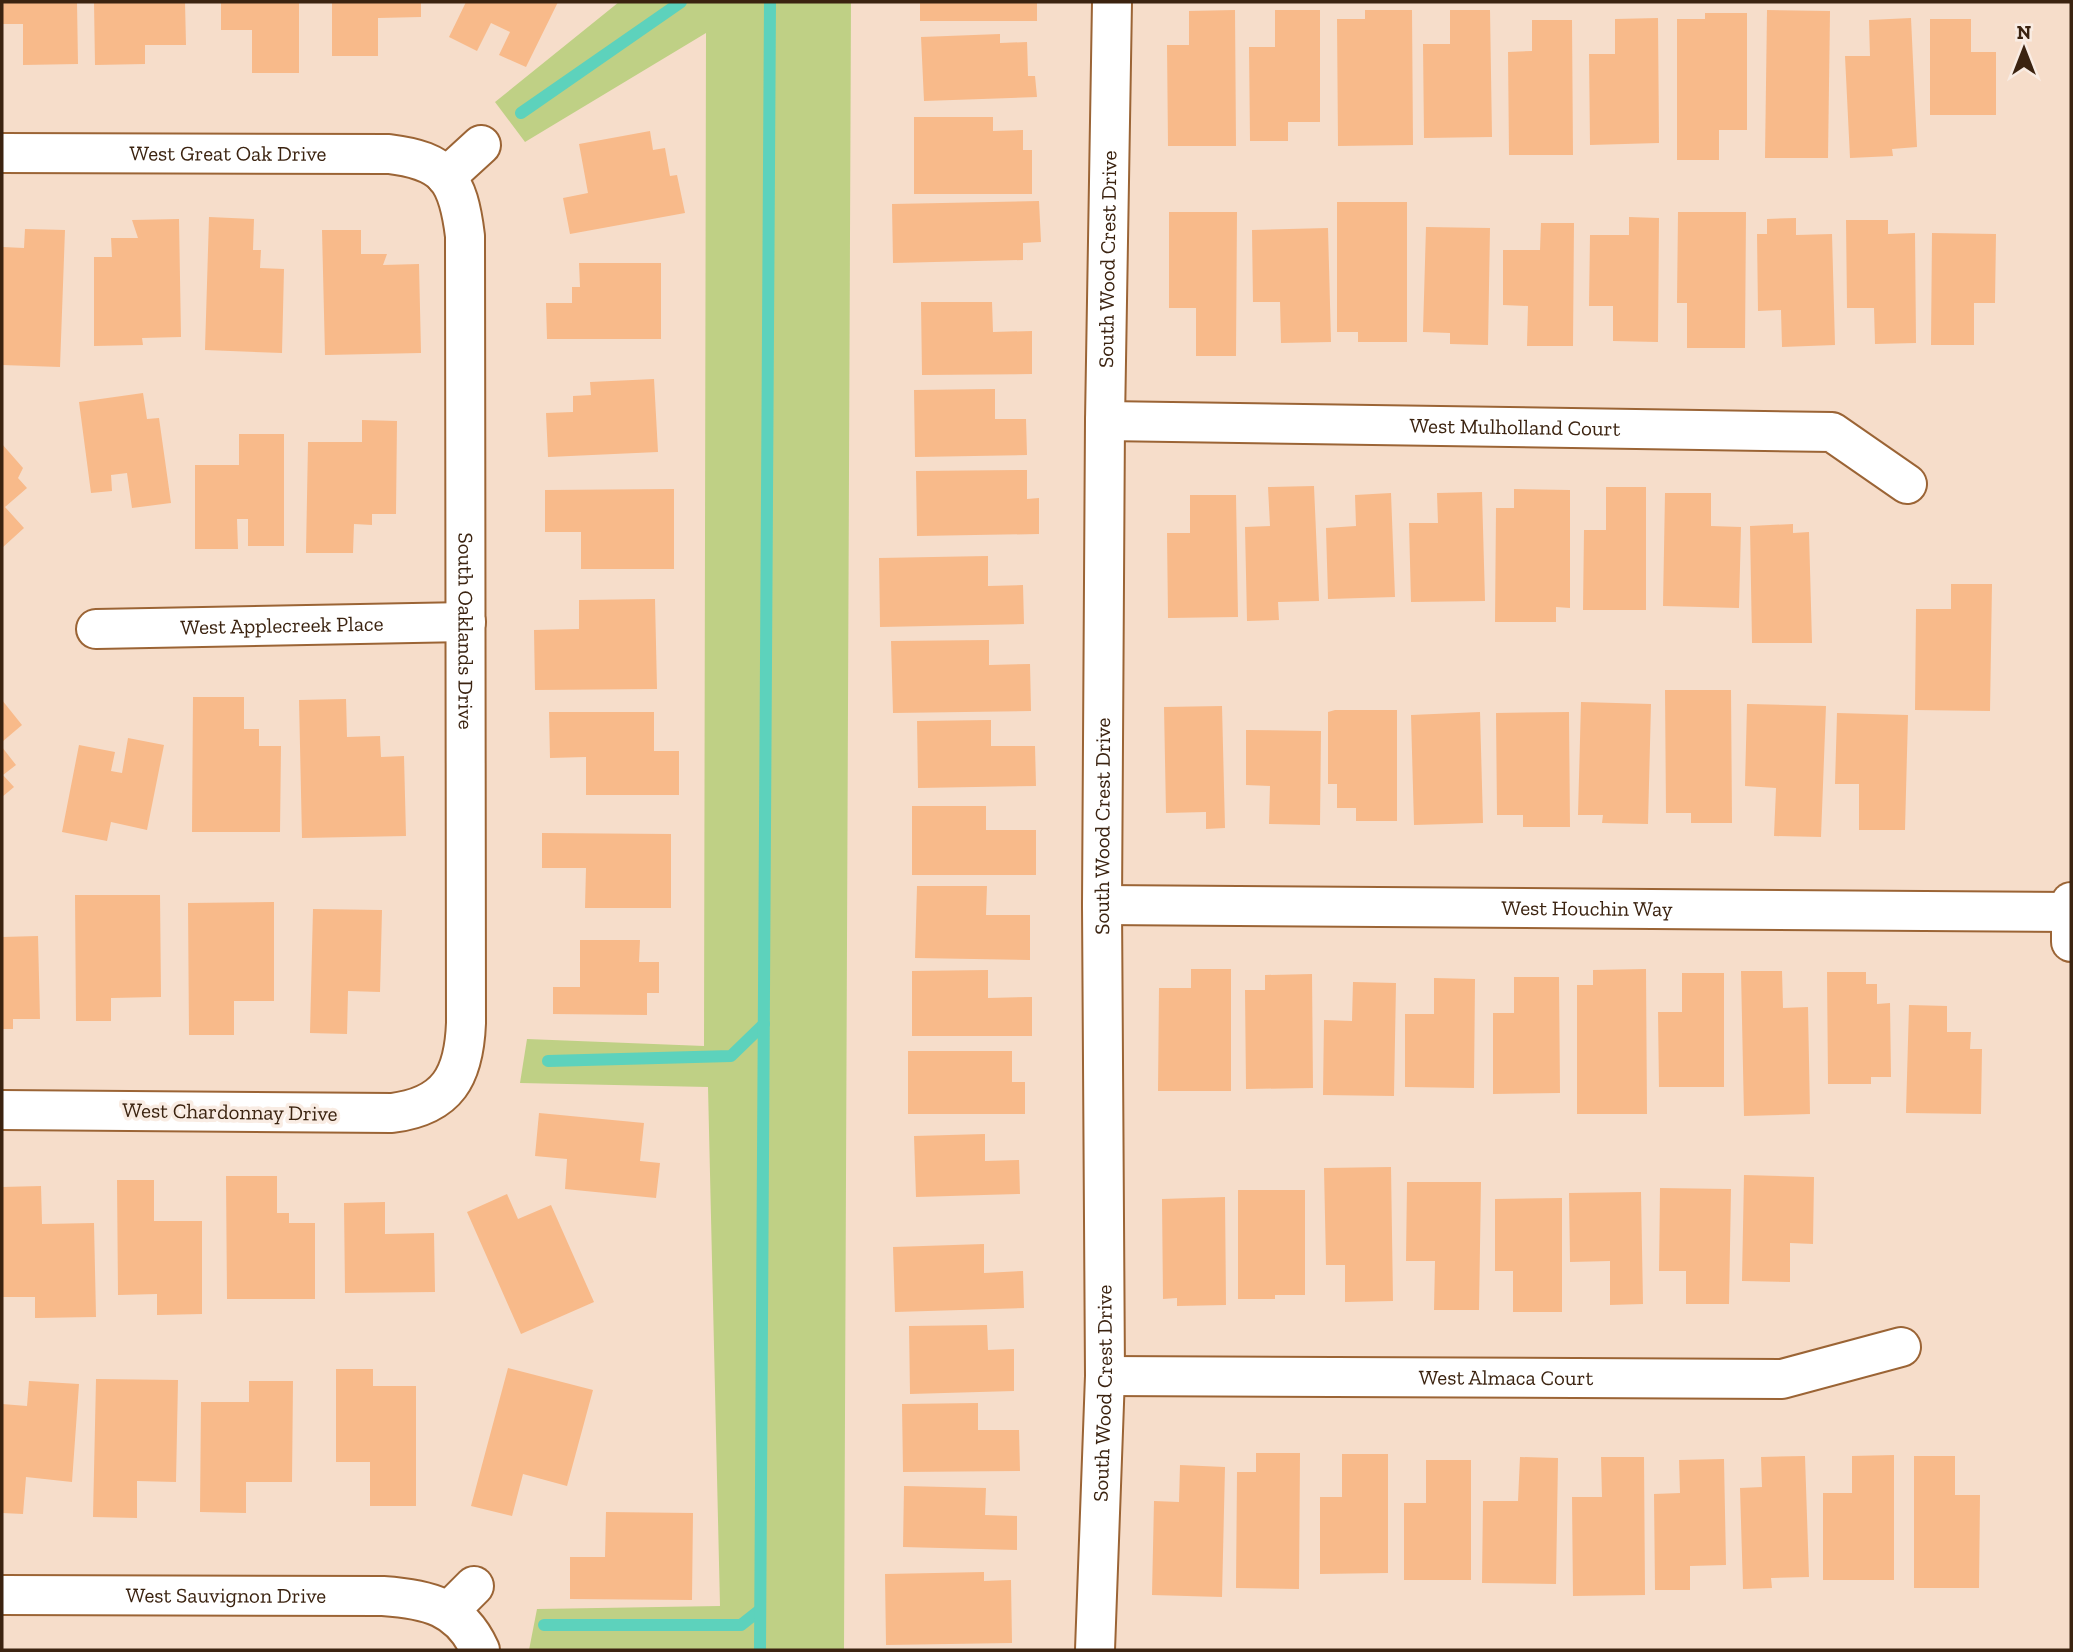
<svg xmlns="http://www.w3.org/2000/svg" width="2073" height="1652" font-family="'Zilla Slab',serif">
  <rect width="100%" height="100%" fill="#f6ddca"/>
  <polygon fill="#bfd085" points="619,2 851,2 844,1650 529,1650 537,1609 720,1606 708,1087 520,1083 527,1039 704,1046 706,33 525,142 495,102"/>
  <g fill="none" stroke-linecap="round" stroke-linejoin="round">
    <g stroke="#5dd2bc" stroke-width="12">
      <polyline points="521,113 681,2"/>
      <polyline points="548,1061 731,1056 764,1024"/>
      <polyline points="544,1625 741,1625 760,1610"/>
      <polyline points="760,1650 770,2"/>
    </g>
  </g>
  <g fill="#f8ba8a">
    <polygon points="2,2 77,2 78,64 23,65 23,24 2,24"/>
    <polygon points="94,2 185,2 186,45 145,45 145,64 95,65"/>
    <polygon points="221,2 299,2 299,73 252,73 252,30 221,30"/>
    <polygon points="332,2 421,2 421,17 378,18 378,56 332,56"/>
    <polygon points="466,2 558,2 526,67 499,55 510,32 491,23 477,51 449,37"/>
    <rect x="920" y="2" width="117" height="19"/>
    <polygon points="1235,10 1236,146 1168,146 1167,45 1189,45 1189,11"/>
    <polygon points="1275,10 1320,10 1320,122 1288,122 1288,141 1250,141 1249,47 1275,47"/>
    <polygon points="1365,10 1412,10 1413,145 1338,146 1337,19 1365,19"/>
    <polygon points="1450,10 1490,10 1492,137 1424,138 1423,44 1450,44"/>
    <polygon points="1767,10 1830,11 1828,158 1765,158"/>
    <polygon points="1705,13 1747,13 1747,130 1719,130 1719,160 1677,160 1677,19 1705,19"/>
    <polygon points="1658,18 1659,143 1590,145 1589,54 1615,54 1615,19"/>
    <polygon points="1911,18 1917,147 1892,149 1893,156 1850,158 1845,56 1870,56 1869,20"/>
    <polygon points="1930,19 1971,19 1971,52 1996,52 1996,115 1930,115"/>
    <polygon points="1532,20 1572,20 1573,155 1509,155 1508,52 1532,51"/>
    <polygon points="1000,34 1000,43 1027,42 1028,76 1035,76 1037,97 924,101 921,37"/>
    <polygon points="914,117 993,117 993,131 1023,130 1023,150 1032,150 1032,194 914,194"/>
    <polygon points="650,131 653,150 665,148 670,176 677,175 685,213 570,234 563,198 588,193 579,144"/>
    <polygon points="1039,201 1041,242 1023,243 1023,260 893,263 892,204"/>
    <polygon points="1337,202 1407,202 1407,342 1358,342 1358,332 1337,332"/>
    <polygon points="1169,212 1237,212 1236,356 1196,356 1196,308 1169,308"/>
    <polygon points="1678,212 1746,212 1745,348 1687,348 1687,303 1677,303"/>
    <polygon points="209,217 254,219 253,250 261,250 260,268 284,269 282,353 205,350"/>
    <polygon points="1629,217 1659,218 1658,342 1613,341 1613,306 1589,306 1590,235 1629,235"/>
    <polygon points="1796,218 1796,235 1832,234 1835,345 1782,347 1781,310 1758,311 1757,234 1767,234 1767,219"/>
    <polygon points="179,219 181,337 142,338 143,345 94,346 94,257 112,257 111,238 138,238 132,220"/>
    <polygon points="1846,220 1888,220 1888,234 1915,233 1916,343 1875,344 1874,308 1847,308"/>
    <polygon points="1541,223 1574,223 1573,346 1527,346 1528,306 1503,305 1503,250 1540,250"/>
    <polygon points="1426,227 1490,228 1488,345 1450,344 1450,333 1423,332"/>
    <polygon points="1328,228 1331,342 1281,343 1280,302 1253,302 1252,230"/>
    <polygon points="25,229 65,230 60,367 2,365 2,255 3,247 24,248"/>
    <polygon points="322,230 361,230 361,254 387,254 383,265 419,264 421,353 325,355"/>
    <polygon points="1932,233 1996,234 1995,303 1974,303 1974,345 1931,345"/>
    <polygon points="579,263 661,263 661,339 547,339 546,303 572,303 572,287 580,287"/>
    <polygon points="921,302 992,302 993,332 1032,331 1032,374 922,375"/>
    <polygon points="654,379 658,452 548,457 546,413 573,412 573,396 591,395 590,382"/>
    <polygon points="995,389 995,419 1026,419 1027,455 915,457 914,390"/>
    <polygon points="143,393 147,419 159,418 171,503 132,508 127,473 111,475 112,491 91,493 79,402"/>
    <polygon points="362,420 397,421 396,514 372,514 372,525 354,524 353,553 306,553 308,442 362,442"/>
    <polygon points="239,434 284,434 284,546 248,546 248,519 237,519 238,549 195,549 195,465 239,465"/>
    <polygon points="2,444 23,468 18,478 27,488 5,507 24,528 2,548"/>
    <polygon points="1027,470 1027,499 1039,498 1039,534 917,536 916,471"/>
    <polygon points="1314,486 1319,601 1278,602 1279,620 1247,621 1245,527 1270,526 1268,487"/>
    <polygon points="1606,487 1646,487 1646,610 1583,610 1584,530 1606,530"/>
    <polygon points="674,489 674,569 581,569 581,532 545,532 545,490"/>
    <polygon points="1514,489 1570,490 1570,608 1556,607 1556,622 1495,622 1496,508 1514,508"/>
    <polygon points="1482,492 1485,601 1411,602 1409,523 1438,523 1437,493"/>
    <polygon points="1391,493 1395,597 1328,599 1326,528 1356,526 1355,495"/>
    <polygon points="1665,493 1711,493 1711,526 1741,527 1739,608 1663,606"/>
    <polygon points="1190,495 1236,495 1238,617 1168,618 1167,533 1190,533"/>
    <polygon points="1793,524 1793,533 1809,532 1812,643 1752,643 1750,526"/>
    <polygon points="988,556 988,586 1023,585 1024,624 880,627 879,558"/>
    <polygon points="1951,584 1992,584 1990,711 1915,710 1916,609 1951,609"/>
    <polygon points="655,599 657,689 535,690 534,630 579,629 579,600"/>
    <polygon points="989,640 989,665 1030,664 1031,711 893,713 891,641"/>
    <polygon points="1665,690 1731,690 1732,823 1691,823 1691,813 1666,813"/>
    <polygon points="193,697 244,697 244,729 259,729 259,746 281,746 280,832 192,832"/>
    <polygon points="346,699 347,737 380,736 381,757 404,756 406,836 302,838 299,700"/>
    <polygon points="2,700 22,725 2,742"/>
    <polygon points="1581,702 1651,704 1648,824 1602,823 1603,815 1578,815"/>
    <polygon points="1747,704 1826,706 1821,837 1774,836 1776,788 1745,786"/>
    <polygon points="1222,706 1225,828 1206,829 1206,812 1166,813 1164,707"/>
    <polygon points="1335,710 1397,710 1397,821 1356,821 1356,808 1337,808 1337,784 1328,784 1328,712"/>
    <polygon points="549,712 654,712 654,751 679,751 679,795 586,795 586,757 550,758"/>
    <polygon points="1480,712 1483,823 1414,825 1411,715"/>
    <polygon points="1569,712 1570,827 1523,827 1523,815 1497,815 1496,713"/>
    <polygon points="1837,713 1908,715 1905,830 1859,830 1859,784 1835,784"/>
    <polygon points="991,720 991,746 1035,746 1036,786 918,788 917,721"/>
    <polygon points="1246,730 1321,731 1320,825 1269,824 1270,786 1246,785"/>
    <polygon points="128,738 164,745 147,830 111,822 107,841 62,832 79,745 115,752 111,771 122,773"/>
    <polygon points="2,747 16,765 3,775 14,787 2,797"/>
    <polygon points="912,806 986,806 986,830 1036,830 1036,875 912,875"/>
    <polygon points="542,833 671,834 671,908 585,908 586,868 542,868"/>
    <polygon points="917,886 987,886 986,915 1030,915 1030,960 915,958"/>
    <polygon points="75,895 160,895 161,997 111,998 111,1021 76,1021"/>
    <polygon points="274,902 274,1001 234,1001 234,1035 189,1035 188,903"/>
    <polygon points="313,909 382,910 380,992 348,991 347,1034 310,1033"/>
    <polygon points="38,936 40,1019 13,1019 13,1029 2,1029 2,937"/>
    <polygon points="580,940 640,940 639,962 659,962 659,993 647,993 647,1015 553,1014 553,987 580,987"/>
    <polygon points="1191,969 1231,969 1231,1091 1158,1091 1159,988 1191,988"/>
    <polygon points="1646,969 1647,1114 1577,1114 1577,985 1593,985 1593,970"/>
    <polygon points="988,970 988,998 1032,997 1032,1036 912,1036 912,971"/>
    <polygon points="1741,971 1782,971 1783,1008 1808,1007 1810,1114 1744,1116"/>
    <polygon points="1827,972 1866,972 1866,984 1877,984 1877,1004 1890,1003 1891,1077 1871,1077 1871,1084 1828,1084"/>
    <polygon points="1682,973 1724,973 1724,1087 1659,1087 1658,1012 1682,1012"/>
    <polygon points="1312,974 1313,1088 1246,1089 1245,990 1265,990 1265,975"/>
    <polygon points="1514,977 1559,977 1560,1093 1493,1094 1493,1013 1514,1013"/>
    <polygon points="1434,978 1475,979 1474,1088 1405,1087 1405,1014 1434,1014"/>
    <polygon points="1353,982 1396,983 1394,1096 1323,1095 1324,1020 1352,1021"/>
    <polygon points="1909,1005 1947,1006 1947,1032 1971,1032 1970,1049 1982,1049 1981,1114 1906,1113"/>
    <polygon points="908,1051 1012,1051 1012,1082 1025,1082 1025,1114 908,1114"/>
    <polygon points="539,1113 644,1123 640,1161 660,1163 656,1198 565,1189 567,1159 535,1156"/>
    <polygon points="985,1134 985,1161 1019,1160 1020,1194 916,1197 914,1136"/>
    <polygon points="1391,1167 1393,1301 1345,1302 1345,1265 1326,1265 1324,1168"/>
    <polygon points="1744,1175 1814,1177 1813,1244 1790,1243 1790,1282 1742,1281"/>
    <polygon points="226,1176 277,1176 277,1213 289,1213 289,1223 315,1223 315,1299 227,1299"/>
    <polygon points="117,1180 154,1180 154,1221 202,1221 202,1314 157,1315 157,1294 118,1295"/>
    <polygon points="1407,1182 1481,1182 1479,1310 1434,1310 1435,1261 1406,1261"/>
    <polygon points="41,1186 42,1224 94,1223 96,1317 35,1318 35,1297 3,1297 2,1187"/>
    <polygon points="1660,1188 1731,1189 1729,1304 1686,1304 1686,1271 1659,1271"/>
    <polygon points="1238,1190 1305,1190 1305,1295 1275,1295 1275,1299 1238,1299"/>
    <polygon points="1641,1192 1643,1304 1610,1305 1610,1261 1570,1262 1569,1193"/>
    <polygon points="507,1194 518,1219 551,1205 594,1302 521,1334 467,1212"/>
    <polygon points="1225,1197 1226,1305 1177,1306 1177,1298 1163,1299 1162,1199"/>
    <polygon points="1562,1198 1562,1312 1513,1312 1513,1271 1495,1271 1495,1199"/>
    <polygon points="385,1202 385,1234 434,1233 435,1292 345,1293 344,1203"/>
    <polygon points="984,1244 984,1273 1023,1271 1024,1308 895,1312 893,1247"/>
    <polygon points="987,1325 988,1350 1014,1349 1014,1391 910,1394 909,1326"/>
    <polygon points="508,1368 593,1390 567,1486 523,1474 512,1516 471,1506"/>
    <polygon points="336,1369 373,1369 373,1386 416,1386 416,1506 370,1506 370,1462 336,1462"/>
    <polygon points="96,1379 178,1380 176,1482 137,1481 137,1518 93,1517"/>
    <polygon points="29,1381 79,1384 72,1482 26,1477 23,1514 2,1513 2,1404 27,1406"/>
    <polygon points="249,1381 293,1381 292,1482 246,1482 246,1513 200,1512 201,1402 249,1402"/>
    <polygon points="978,1403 978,1430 1019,1430 1020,1471 903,1472 902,1404"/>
    <polygon points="1256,1453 1300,1453 1299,1589 1236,1588 1237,1472 1256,1472"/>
    <polygon points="1342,1454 1388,1454 1388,1573 1320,1574 1320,1497 1342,1497"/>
    <polygon points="1894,1455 1894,1580 1823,1580 1823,1493 1852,1493 1852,1456"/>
    <polygon points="1805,1456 1809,1577 1771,1578 1772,1588 1743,1589 1740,1488 1762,1487 1761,1457"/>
    <polygon points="1914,1456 1955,1456 1955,1495 1980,1495 1979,1588 1914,1588"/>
    <polygon points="1520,1457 1558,1458 1556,1584 1482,1583 1483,1501 1518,1501"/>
    <polygon points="1601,1457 1644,1457 1645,1595 1573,1596 1572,1497 1602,1497"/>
    <polygon points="1724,1459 1726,1565 1690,1566 1690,1590 1655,1590 1654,1494 1680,1493 1679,1460"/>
    <polygon points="1426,1460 1471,1460 1471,1580 1404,1580 1404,1503 1426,1503"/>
    <polygon points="1180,1465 1225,1467 1222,1597 1152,1595 1154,1501 1179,1502"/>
    <polygon points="904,1486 986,1488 985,1515 1017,1516 1017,1550 903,1547"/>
    <polygon points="606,1512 693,1513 692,1600 570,1599 570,1557 605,1557"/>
    <polygon points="984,1572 984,1581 1011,1580 1012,1643 886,1645 885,1574"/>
  </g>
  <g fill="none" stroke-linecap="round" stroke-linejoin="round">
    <defs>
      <g id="street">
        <path id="s1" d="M 2,153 L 389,154 C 446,161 458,179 465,236 L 466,1023 C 464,1076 448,1106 392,1113 L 2,1110"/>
        <polyline points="446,177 481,145"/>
        <path id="s2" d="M 1105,421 L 1832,432 L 1907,484"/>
        <path id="s3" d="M 96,629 L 466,622"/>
        <path id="s4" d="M 1102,905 L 2071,912"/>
        <path id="s5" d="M 1105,1376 L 1782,1379 L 1901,1347"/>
        <path id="s6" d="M 2,1595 L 383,1596 C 427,1599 460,1606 480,1650"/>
        <polyline points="449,1611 474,1586"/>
        <path id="s7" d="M 1095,1650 L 1105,1376 L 1102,905 L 1105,421 L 1112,2"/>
      </g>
      <polyline id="secondary" points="2071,902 2071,942"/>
    </defs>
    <use href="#street" stroke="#9b6435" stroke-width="42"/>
    <use href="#secondary" stroke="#9b6435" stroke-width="42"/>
    <use href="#street" stroke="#fff" stroke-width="38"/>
    <use href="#secondary" stroke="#fff" stroke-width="38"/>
  </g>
  <g text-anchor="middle" stroke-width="7" stroke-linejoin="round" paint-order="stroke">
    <g font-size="21" fill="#3b2310" stroke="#f9ece3">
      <text dy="7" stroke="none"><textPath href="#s1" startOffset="226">West Great Oak Drive</textPath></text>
      <text dy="7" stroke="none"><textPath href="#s7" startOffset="1391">South Wood Crest Drive</textPath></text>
      <text dy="7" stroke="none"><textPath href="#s2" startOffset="410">West Mulholland Court</textPath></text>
      <text dy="7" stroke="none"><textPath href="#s3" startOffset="186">West Applecreek Place</textPath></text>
      <text dy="7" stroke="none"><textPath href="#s1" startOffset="908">South Oaklands Drive</textPath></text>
      <text dy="7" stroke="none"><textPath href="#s7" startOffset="824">South Wood Crest Drive</textPath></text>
      <text dy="7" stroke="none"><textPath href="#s4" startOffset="485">West Houchin Way</textPath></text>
      <text transform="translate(230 1112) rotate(1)" y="7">West Chardonnay Drive</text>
      <text dy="7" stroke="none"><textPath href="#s5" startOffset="401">West Almaca Court</textPath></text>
      <text dy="7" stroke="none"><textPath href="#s7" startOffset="257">South Wood Crest Drive</textPath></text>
      <text dy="7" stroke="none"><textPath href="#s6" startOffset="224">West Sauvignon Drive</textPath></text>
    </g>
  </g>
  <rect width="2073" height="1652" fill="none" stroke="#3b2310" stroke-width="7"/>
  <g transform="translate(2024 49)" stroke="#f9ece3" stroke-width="5" paint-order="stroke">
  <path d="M0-5L12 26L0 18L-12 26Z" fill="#3b2310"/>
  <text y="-10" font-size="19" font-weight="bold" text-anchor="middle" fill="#3b2310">N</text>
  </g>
</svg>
